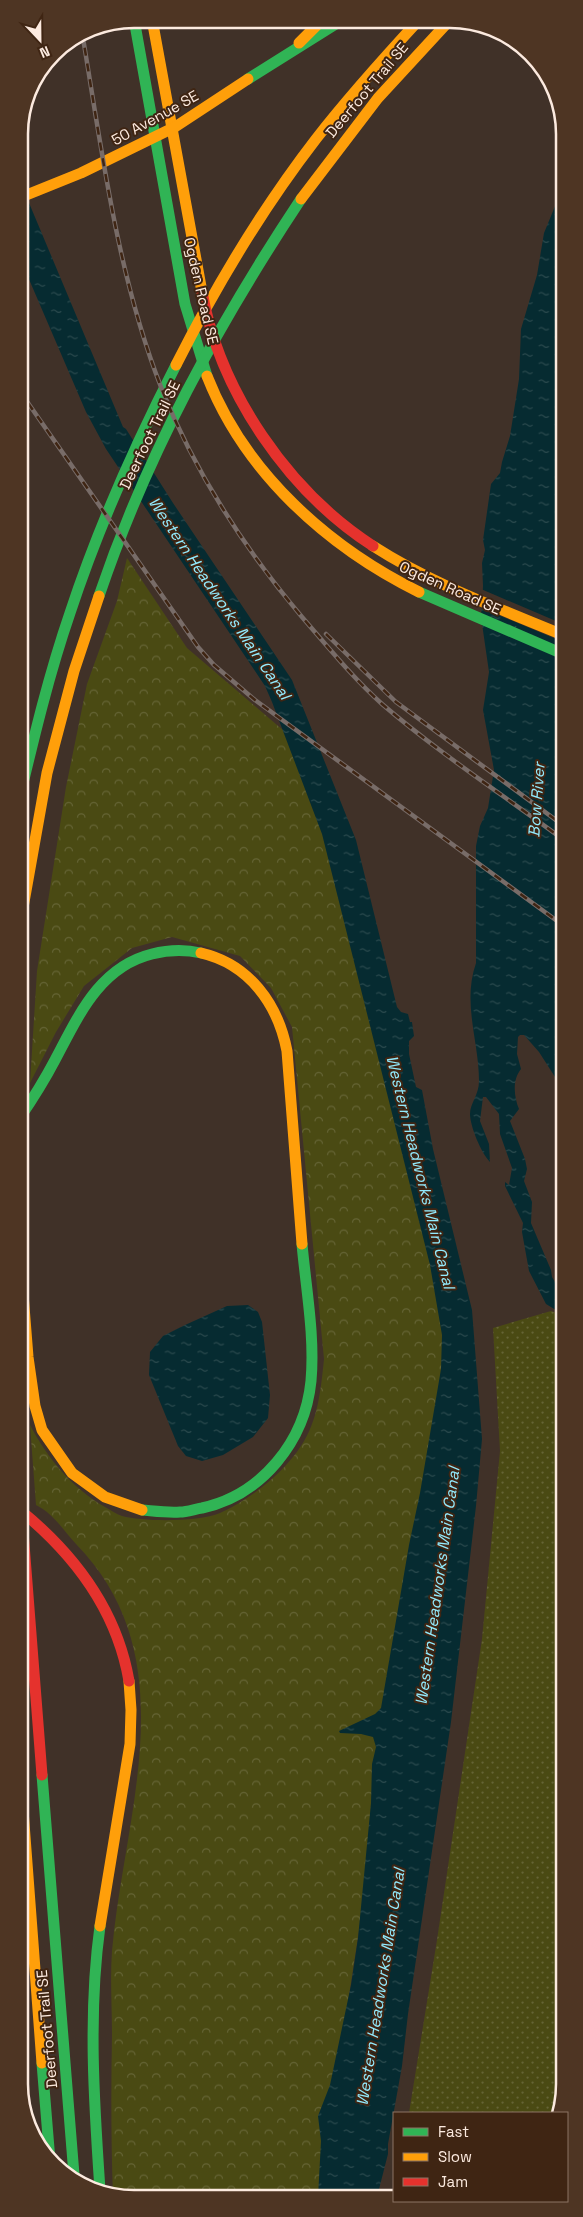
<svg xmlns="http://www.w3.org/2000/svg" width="583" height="2217" font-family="'Space Grotesk',sans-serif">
  <defs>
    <pattern id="grass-dots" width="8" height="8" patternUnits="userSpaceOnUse" patternTransform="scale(1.25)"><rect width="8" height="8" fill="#4a4a13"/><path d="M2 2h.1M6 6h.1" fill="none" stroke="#656435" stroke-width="1.8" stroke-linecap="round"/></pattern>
    <pattern id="park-crowns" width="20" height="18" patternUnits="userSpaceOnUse" patternTransform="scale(1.25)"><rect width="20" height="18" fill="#4a4a13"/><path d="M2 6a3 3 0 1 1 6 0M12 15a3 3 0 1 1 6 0" fill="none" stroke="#656435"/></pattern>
    <pattern id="water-ripples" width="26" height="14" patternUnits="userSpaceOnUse" patternTransform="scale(1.25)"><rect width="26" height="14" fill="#062b31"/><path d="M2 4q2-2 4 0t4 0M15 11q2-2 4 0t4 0" fill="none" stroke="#2b4a4e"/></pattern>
  </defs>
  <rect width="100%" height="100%" fill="#403128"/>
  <polygon fill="url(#grass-dots)" points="551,1311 564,1316 564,2091 555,2113 409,2113 437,1940 482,1639 500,1451 493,1328"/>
  <path fill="url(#park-crowns)" d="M 127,558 L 187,648 L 298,743 L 339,863 L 450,1339 L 318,2197 L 113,2196 C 111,2142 111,2088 112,2034 C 112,2007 110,1978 112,1951 C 124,1813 188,1659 76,1544 C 62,1529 55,1515 36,1505 L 30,1425 C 48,1459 71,1487 105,1507 C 111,1510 116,1514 122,1516 C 144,1522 199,1522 220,1513 C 249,1500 283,1474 301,1446 C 318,1421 321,1389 324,1359 L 292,1027 L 271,988 L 240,956 L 172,937 L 132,948 L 84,986 L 56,1032 L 30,1083 L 37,971 L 66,787 L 87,684 L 117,601 Z"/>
  <g fill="url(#water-ripples)">
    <path d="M 563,161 L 564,1091 L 539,1052 L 524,1035 L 520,1035 L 518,1037 L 517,1054 L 521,1069 C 512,1080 514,1097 519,1109 L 510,1121 L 525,1159 L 527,1169 L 524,1181 L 532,1202 L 531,1223 L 551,1270 L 552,1277 L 564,1297 L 564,1315 L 546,1304 L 529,1271 L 522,1232 L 523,1223 L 505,1186 L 505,1182 L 509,1185 L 512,1168 L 500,1134 L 499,1114 L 486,1097 L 483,1097 L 480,1121 L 489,1144 L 490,1162 C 481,1153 470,1126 470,1114 C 470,1103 479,1095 479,1081 C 479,1041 462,1003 476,963 L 476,846 L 480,826 L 488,808 L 494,770 L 483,710 L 489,672 L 481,617 L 483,586 L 482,563 L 485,550 L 483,540 L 491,484 L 500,473 L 502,462 L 510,436 L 519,379 L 521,329 L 537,275 L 544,233 L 558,199 Z"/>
    <polygon points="19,179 123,427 126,429 173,503 292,680 356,840 397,1007 401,1012 408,1014 410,1022 412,1022 414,1036 409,1041 409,1054 416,1087 422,1090 433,1149 472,1310 482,1439 476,1506 451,1722 408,2014 402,2066 388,2144 388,2154 377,2197 318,2197 321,2141 318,2116 330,2085 351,1985 358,1938 371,1803 372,1764 376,1747 373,1737 361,1734 340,1733 339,1731 375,1714 381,1708 409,1545 420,1493 441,1369 442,1335 430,1265 322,834 272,702 265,686 106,449 86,412 19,256"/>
    <polygon points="248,1305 258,1312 262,1322 270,1395 268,1418 253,1437 223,1455 202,1461 186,1456 178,1446 149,1375 150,1352 163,1336 185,1325 227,1306"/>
  </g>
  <polygon fill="#403128" points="481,589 563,624 563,642 479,607"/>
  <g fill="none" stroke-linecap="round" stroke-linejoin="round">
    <g stroke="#30b455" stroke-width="11">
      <polyline points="134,19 185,304 207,376"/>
      <polyline points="248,79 342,20"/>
      <polyline points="419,592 563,654"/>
      <path d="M 99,596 C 147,454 218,324 301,199"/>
      <path d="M 19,800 C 34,737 49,674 70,613 C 98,528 135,445 176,365"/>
      <path d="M 19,1119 C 32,1100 44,1081 55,1060 C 78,1017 99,967 152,954 C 168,950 183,949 201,953"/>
      <path d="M 142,1510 C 154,1511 168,1513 180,1512 C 187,1512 195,1509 202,1508 C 262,1495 305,1441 311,1381 C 315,1336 306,1289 302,1244"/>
      <polyline points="42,1775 74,2175"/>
      <polyline points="42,2063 50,2161"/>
      <path d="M 100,2190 C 94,2102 88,2013 100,1926"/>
    </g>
    <g stroke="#ff9f0a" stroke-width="11">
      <polyline points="152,19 202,292"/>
      <polyline points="299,43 322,20"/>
      <polyline points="19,198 81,173 175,127 248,79"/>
      <polyline points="301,199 378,98 449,21"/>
      <path d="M 176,365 C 216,286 262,209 316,139 C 348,98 383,59 418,21"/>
      <path d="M 207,376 C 245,473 328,547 419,592"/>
      <path d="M 373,546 C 432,584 498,608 563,635"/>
      <polyline points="19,930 47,773 74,671 99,596"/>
      <path d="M 201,953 C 249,964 278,1004 287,1051 L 302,1244"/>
      <polyline points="19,1243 28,1357 35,1406 42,1430 72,1473 105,1497 142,1510"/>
      <polyline points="20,1770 42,2063"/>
      <polyline points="100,1926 130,1744 131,1710 129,1681"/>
      <polyline points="20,2086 23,2105"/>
    </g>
    <g stroke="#e5322d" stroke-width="11">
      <path d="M 202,292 C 220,392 288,491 373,546"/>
      <polyline points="20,1493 42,1775"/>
      <path d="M 20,1510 C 74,1554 117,1611 129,1681"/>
    </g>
    <defs>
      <g id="rail">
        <path d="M 82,32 C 102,151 117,274 161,387 C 194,471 244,548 302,617 C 328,647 353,678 382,704 C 439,753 503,795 564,840"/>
        <polyline points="19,390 198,647 214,665 255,700 564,926"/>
        <polyline points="326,634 396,702 564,826"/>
      </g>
    </defs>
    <use href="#rail" stroke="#786c68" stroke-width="4.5"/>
    <use href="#rail" stroke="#3f2513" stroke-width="2.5" stroke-dasharray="8" stroke-linecap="butt"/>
  </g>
  <g text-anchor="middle" stroke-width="4" stroke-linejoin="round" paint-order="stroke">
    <g font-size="15" fill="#fceadf" stroke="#3f2513">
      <text transform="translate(367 90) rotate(-50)" y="5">Deerfoot Trail SE</text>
      <text transform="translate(155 118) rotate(-29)" y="5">50 Avenue SE</text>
      <text transform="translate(201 291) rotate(77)" y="5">Ogden Road SE</text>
      <text transform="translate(150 435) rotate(-64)" y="5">Deerfoot Trail SE</text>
      <text transform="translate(450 588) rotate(24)" y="5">Ogden Road SE</text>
      <text transform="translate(47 2029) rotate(-95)" y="5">Deerfoot Trail SE</text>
    </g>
    <g font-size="16" font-style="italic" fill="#92ebfe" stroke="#3f2513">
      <text transform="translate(220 598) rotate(56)" y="6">Western Headworks Main Canal</text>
      <text transform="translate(536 800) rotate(-86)" y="6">Bow River</text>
      <text transform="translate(421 1172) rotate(76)" y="6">Western Headworks Main Canal</text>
      <text transform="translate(437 1586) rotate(-82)" y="6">Western Headworks Main Canal</text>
      <text transform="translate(380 1987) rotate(-81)" y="6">Western Headworks Main Canal</text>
    </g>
  </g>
  <path d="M0 0H583V2217H0ZM134 28H450A106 106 0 0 1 556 134V2084A106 106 0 0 1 450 2190H134A106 106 0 0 1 28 2084V134A106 106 0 0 1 134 28Z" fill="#4e3523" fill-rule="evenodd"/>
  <path fill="none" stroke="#fceadf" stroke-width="2.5" d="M134 28H450A106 106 0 0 1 556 134V2084A106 106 0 0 1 450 2190H134A106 106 0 0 1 28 2084V134A106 106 0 0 1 134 28Z"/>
  <rect x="393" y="2112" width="175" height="90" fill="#3f2513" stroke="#8b7465"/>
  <rect x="403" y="2128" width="25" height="8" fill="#30b455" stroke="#8b7465"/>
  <text x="438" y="2137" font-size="15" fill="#fceadf">Fast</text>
  <rect x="403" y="2153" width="25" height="8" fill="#ff9f0a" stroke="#8b7465"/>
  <text x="438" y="2162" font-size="15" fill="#fceadf">Slow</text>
  <rect x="403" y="2178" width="25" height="8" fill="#e5322d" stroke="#8b7465"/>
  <text x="438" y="2187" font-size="15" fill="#fceadf">Jam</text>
  <g transform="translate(40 40) rotate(158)" stroke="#3f2513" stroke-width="4" paint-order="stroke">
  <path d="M0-4L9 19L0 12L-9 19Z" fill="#fceadf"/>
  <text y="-8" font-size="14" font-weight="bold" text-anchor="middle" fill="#fceadf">N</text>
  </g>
</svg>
